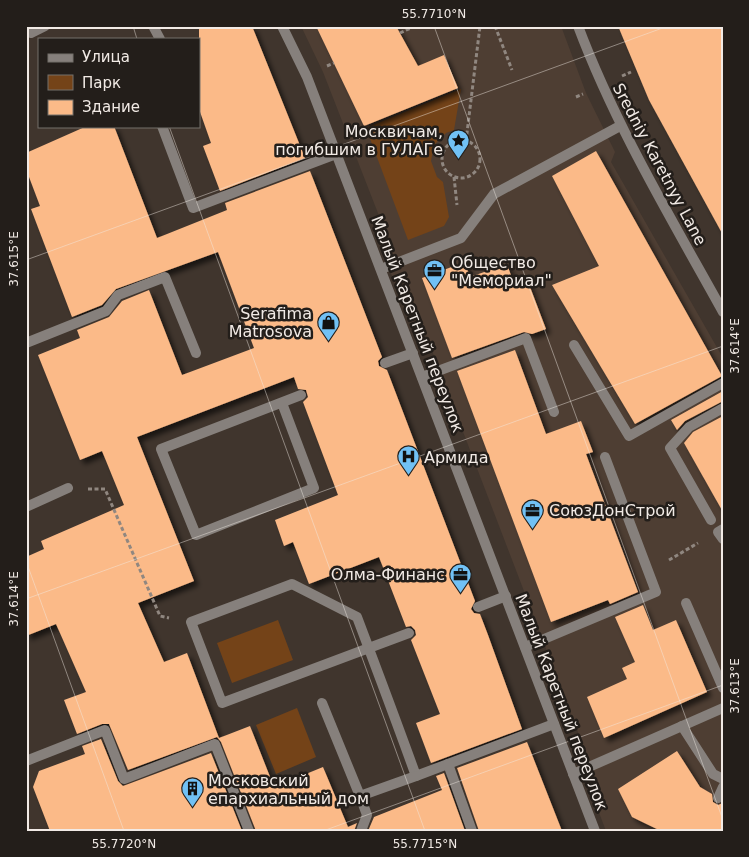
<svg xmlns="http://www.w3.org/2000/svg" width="749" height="857" font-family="'DejaVu Sans',sans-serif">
  <defs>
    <filter id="shadow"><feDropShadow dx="4.5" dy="4.5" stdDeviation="2.5" flood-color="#0009"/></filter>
  </defs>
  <rect width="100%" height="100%" fill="#40352d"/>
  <polygon fill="#4e3e33" points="301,26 561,26 586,93 615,152 611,162 723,358 723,831 606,831 578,757 581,740 426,335 412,328 405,311 379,241 383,226 323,72"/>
  <g fill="#744318">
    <polygon points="461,89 454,130 446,133 434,145 431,161 437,177 443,182 449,217 444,226 408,240 366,128"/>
    <polygon points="278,620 293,660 232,683 217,643"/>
    <polygon points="297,708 316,757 276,774 256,725"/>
  </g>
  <g fill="#fbba88" filter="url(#shadow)">
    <polygon points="199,26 252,26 305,158 220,191 203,146 211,143 199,109"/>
    <polygon points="316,26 396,26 418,66 444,55 458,88 364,126"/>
    <polygon points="618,26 723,26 723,235 649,100"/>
    <polygon points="87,126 114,126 157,238 227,210 225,203 310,171 382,357 378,361 379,366 387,370 475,601 471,609 474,613 480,614 488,635 522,729 431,763 416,723 440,714 411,640 416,635 415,630 411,626 406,627 379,557 309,584 293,542 284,546 275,520 338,495 303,402 308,397 306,390 298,389 294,377 137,437 194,581 138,603 164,662 187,653 219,738 250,726 274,787 323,767 348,827 357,823 354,831 256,831 221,742 217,737 128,770 109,724 102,724 77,734 64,700 86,692 56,624 26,636 26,557 44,549 41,541 124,505 102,451 80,460 38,355 80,338 77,330 109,317 122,301 149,290 182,375 254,348 218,252 116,289 102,305 72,317 31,209 40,206 26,169 26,153"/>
    <polygon points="596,151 722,376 635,424 552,285 599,266 552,176"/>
    <polygon points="465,262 470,277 507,264 514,284 527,279 546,329 532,334 524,332 452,358 422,278"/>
    <polygon points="515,350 546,434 581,421 593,452 586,454 638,592 610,604 608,600 551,622 457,371"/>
    <polygon points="723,391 723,401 685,421 677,430 671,420"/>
    <polygon points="723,416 723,512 684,443 693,432"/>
    <polygon points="643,605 653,630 676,620 707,692 604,738 587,697 627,679 622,668 635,662 615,617"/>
    <polygon points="101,739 118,781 123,786 211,753 242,831 50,831 33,787 39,771 85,754 82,746"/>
    <polygon points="527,742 562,831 479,831 457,768"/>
    <polygon points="677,751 700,787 712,794 713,802 718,805 723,803 723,831 661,831 632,817 618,789"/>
    <polygon points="444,773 465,831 368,831 374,817 442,790 436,776"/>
  </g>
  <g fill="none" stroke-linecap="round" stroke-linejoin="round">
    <g stroke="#908780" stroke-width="3" stroke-dasharray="4 2.5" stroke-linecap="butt">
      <polyline points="495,26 512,70"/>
      <polyline points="400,33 415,26"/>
      <polyline points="327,66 334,63"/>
      <polyline points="622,76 631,72"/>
      <polyline points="576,97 583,94"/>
      <circle cx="461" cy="159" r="19"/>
      <polyline points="466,141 480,26"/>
      <polyline points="454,177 457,205"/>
      <polyline points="88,489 105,489 160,616 169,618"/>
      <polyline points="669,560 698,543"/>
    </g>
    <g stroke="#86807c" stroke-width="10">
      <polyline points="153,26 160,39"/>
      <polyline points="31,33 45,26"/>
      <polyline points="162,126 193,208 336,154"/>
      <polyline points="381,269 461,238 494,194 620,126"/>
      <polyline points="26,343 106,311 118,295 165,277 196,353"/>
      <polyline points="574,345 629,436 723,383"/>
      <polyline points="385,363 413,353"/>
      <polyline points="422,377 526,338 554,412"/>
      <polyline points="282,403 314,488 196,535 161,449 301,395"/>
      <polyline points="26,507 68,488"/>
      <polyline points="711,520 670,448 689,427 723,408"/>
      <polyline points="723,529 718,532 723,539"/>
      <polyline points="686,603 723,688"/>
      <polyline points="478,607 506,596"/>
      <path d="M 409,633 L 222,703 L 191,622 L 292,584 L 357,617 C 377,670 397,723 416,776 L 554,724"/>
      <polyline points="525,647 656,592 605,457"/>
      <polyline points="322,703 360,796 416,776"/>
      <polyline points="682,726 713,774 723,779"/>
      <polyline points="26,761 105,730 124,779 215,744 249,831"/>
      <polyline points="448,764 472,831"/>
      <polyline points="573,774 723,708"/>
      <polyline points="360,796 367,815 361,831"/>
      <polyline points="718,798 723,787"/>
    </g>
    <g stroke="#86807c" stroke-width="10">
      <polyline points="282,26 307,77 595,831"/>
      <path d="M 578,26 C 616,127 671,218 723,312"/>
    </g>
  </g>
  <path fill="none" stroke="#f1eae5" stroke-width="1" stroke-opacity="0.45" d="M 133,26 L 137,39M 434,26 L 723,820M 169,126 L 425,831M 26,260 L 668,26M 26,561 L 124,831M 26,599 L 723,346M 323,831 L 723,685"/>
  <defs>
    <symbol id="sight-pin" viewBox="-11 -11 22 30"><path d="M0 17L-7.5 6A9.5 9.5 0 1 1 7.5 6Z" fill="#71c1f5" stroke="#231e1a"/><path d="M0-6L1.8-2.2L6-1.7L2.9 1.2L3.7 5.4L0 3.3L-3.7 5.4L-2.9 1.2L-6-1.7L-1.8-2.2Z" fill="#111"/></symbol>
    <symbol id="office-pin" viewBox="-11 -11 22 30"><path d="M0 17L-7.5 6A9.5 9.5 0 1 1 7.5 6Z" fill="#71c1f5" stroke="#231e1a"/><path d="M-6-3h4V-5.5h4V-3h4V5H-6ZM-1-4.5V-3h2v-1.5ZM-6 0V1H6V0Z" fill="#111"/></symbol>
    <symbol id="shop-pin" viewBox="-11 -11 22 30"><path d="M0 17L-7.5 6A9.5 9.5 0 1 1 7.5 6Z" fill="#71c1f5" stroke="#231e1a"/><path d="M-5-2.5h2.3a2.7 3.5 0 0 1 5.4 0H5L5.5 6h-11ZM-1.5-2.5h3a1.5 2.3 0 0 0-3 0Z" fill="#111"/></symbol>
    <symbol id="hospital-pin" viewBox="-11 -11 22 30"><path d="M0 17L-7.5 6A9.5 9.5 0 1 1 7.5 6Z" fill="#71c1f5" stroke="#231e1a"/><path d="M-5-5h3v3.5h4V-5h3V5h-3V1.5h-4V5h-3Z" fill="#111"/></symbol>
    <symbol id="building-pin" viewBox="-11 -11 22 30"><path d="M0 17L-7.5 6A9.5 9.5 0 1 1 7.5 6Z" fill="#71c1f5" stroke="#231e1a"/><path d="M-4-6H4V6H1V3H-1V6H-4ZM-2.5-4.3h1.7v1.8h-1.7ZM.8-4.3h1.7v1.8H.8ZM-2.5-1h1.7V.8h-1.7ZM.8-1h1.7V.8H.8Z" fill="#111"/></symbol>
  </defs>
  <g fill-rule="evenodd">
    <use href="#sight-pin" x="446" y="128" width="25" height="34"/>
    <use href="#office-pin" x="422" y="258" width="25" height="34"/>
    <use href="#shop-pin" x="316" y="310" width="25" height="34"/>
    <use href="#hospital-pin" x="396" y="444" width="25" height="34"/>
    <use href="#office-pin" x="520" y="498" width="25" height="34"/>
    <use href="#office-pin" x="448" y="562" width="25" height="34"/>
    <use href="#building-pin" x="180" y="776" width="25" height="34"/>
  </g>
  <g text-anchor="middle" stroke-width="5" stroke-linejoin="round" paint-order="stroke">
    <g font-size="16" fill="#f1eae5" stroke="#231e1a" text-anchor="start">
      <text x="443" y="137" text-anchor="end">Москвичам,<tspan x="443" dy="18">погибшим в ГУЛАГе</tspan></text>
      <text x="451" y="268">Общество<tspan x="451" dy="18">"Мемориал"</tspan></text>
      <text x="312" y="319" text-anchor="end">Serafima<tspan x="312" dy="18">Matrosova</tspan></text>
      <text x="424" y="463">Армида</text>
      <text x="549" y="516">СоюзДонСтрой</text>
      <text x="445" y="580" text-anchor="end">Олма-Финанс</text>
      <text x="208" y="786">Московский<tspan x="208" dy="18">епархиальный дом</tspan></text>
    </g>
    <g font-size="16" fill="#f1eae5" stroke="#231e1a">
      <text transform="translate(660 164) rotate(62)" y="6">Sredniy Karetnyy Lane</text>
      <text transform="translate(418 324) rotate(69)" y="6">Малый Каретный переулок</text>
      <text transform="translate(562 702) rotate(69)" y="6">Малый Каретный переулок</text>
    </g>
  </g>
  <rect width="749" height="857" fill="none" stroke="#231e1a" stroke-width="55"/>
  <rect x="38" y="38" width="162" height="90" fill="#231e1a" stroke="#75706b"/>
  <rect x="48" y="54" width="25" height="8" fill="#86807c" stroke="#75706b"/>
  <text x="82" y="62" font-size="15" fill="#f1eae5">Улица</text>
  <rect x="48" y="75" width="25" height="15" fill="#744318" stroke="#75706b"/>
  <text x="82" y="88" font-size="15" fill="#f1eae5">Парк</text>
  <rect x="48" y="100" width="25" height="15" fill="#fbba88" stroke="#75706b"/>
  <text x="82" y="112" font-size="15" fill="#f1eae5">Здание</text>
  <rect x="28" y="28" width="694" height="802" fill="none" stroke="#f1eae5" stroke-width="2"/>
  <g font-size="12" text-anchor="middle" fill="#f1eae5">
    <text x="434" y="18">55.7710°N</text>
    <text transform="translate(14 259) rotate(-90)" y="4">37.615°E</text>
    <text transform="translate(735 346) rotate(-90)" y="4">37.614°E</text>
    <text transform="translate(14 599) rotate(-90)" y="4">37.614°E</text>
    <text transform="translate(735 686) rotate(-90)" y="4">37.613°E</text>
    <text x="124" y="848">55.7720°N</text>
    <text x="425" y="848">55.7715°N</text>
  </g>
</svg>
